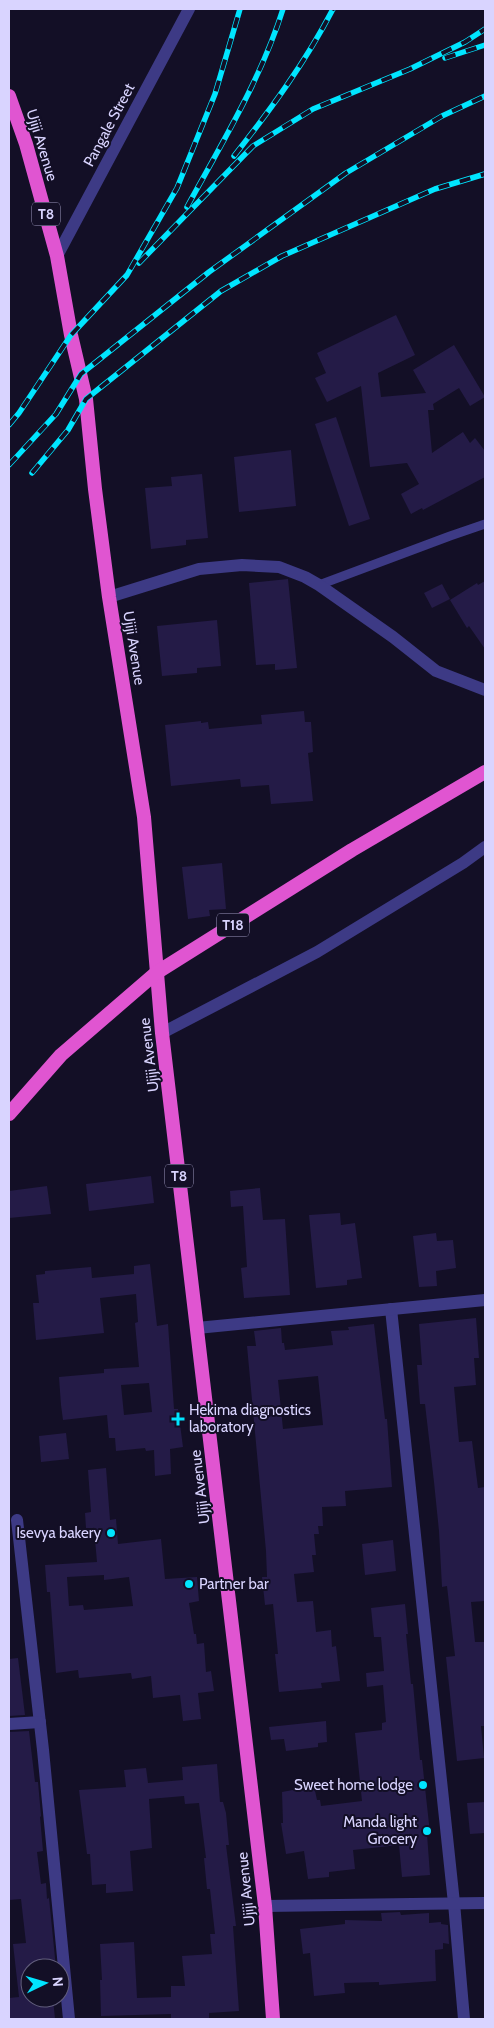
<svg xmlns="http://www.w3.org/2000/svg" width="494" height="2028" viewBox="0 0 494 2028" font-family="Cabin,sans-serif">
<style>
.building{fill:#241b47;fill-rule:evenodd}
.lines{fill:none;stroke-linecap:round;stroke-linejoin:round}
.service{stroke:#3d3a85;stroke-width:9}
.minor{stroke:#3d3a85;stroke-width:12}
.trunk{stroke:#e055d1;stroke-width:14}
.rail-casing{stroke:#00e5ff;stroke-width:5.5}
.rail{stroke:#130f26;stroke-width:4;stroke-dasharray:11;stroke-linecap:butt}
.poi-dot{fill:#00e5ff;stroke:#130f26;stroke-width:2}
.labels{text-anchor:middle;stroke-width:4;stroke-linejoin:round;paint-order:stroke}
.shield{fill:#130f26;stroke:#9e99be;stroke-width:1}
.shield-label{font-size:14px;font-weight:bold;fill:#d9d4ff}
.street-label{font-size:15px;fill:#d9d4ff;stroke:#130f26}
.poi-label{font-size:15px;fill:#d9d4ff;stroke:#130f26;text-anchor:end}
</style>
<rect width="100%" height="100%" fill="#130f26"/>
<!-- building -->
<g class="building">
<polygon points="396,315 415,355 378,373 381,397 426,393 413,370 454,345 485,397 470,406 459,388 433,404 434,410 428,410 432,453 463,432 470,443 475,438 485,451 485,477 423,510 422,508 411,514 401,494 419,484 407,463 370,467 361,386 327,402 315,378 326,373 317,353"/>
<polygon points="336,417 370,519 349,526 315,424"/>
<polygon points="291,450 296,506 239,512 234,457"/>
<polygon points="202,474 208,538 186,540 186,545 151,549 145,488 172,486 171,477"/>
<polygon points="288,579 297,668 275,670 275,664 256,665 249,583"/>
<polygon points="485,581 485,649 469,626 467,628 450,600 477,583 478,585"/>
<polygon points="442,584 450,599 432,608 424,593"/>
<polygon points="217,620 221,666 197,668 197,673 162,676 157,626"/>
<polygon points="304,711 305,722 311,722 313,752 308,753 313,801 271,804 269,785 241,787 240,779 171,786 165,725 201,721 201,723 208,722 209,729 262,724 261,715"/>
<polygon points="222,863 226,909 209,910 210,916 188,919 182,867"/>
<polygon points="151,1176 154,1203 89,1211 86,1184"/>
<polygon points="47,1186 51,1214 9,1218 9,1191"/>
<polygon points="260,1188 263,1220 285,1219 290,1295 244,1298 241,1268 247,1267 243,1206 231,1207 230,1191"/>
<polygon points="340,1213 341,1225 355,1223 362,1278 347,1280 347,1285 316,1288 309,1215"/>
<polygon points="436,1233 437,1241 453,1240 456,1268 436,1271 437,1286 419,1287 413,1236"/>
<path d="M 150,1264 L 157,1326 L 168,1324 L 174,1409 L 178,1409 L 183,1447 L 170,1449 L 171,1474 L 155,1476 L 154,1450 L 146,1451 L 145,1448 L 116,1451 L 115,1438 L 109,1438 L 107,1415 L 63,1420 L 61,1405 L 59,1377 L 104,1373 L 104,1369 L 139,1367 L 135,1323 L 138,1322 L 136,1294 L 100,1298 L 104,1333 L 36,1340 L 33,1303 L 39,1303 L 36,1275 L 45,1274 L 45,1271 L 91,1267 L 92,1278 L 134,1274 L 134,1266 ZM 149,1383 L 152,1412 L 124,1415 L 121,1385 Z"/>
<polygon points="476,1318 479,1358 474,1358 476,1385 454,1387 459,1442 472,1441 478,1488 485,1487 485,1601 471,1602 475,1642 485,1642 485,1726 481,1726 484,1758 457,1761 446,1657 455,1656 447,1586 442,1587 439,1531 434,1482 425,1404 420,1404 417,1365 422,1365 419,1324"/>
<path d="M 374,1324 L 385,1419 L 387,1419 L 392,1487 L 345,1491 L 346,1506 L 322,1507 L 323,1526 L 318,1526 L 319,1534 L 314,1534 L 316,1555 L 312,1555 L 314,1572 L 294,1574 L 297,1602 L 313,1601 L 316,1632 L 331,1630 L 332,1647 L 336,1646 L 340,1681 L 321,1683 L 322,1688 L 279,1692 L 275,1654 L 278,1654 L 273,1604 L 265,1605 L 262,1577 L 267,1577 L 266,1551 L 247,1346 L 256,1346 L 254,1331 L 281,1328 L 282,1343 L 284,1343 L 285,1350 L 333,1345 L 331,1331 L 349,1330 L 348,1327 ZM 318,1376 L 323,1425 L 283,1429 L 278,1380 Z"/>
<polygon points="66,1433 69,1459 41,1462 39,1436"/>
<path d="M 106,1468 L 110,1520 L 116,1519 L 118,1544 L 161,1539 L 165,1579 L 197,1577 L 199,1601 L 189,1603 L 194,1634 L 196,1634 L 197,1644 L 204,1643 L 206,1672 L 211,1671 L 214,1691 L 198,1693 L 201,1719 L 183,1721 L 180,1695 L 153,1698 L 151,1676 L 132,1679 L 131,1673 L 79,1678 L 78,1670 L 56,1673 L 50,1592 L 47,1592 L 45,1565 L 97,1562 L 94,1528 L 86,1528 L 85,1513 L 91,1512 L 88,1470 ZM 104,1575 L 104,1580 L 129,1577 L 133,1606 L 84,1610 L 83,1605 L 69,1606 L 67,1577 Z"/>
<polygon points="393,1540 396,1571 365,1575 362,1544"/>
<polygon points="405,1604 408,1634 406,1634 411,1684 413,1684 420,1760 422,1760 430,1833 427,1834 430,1875 402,1877 399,1845 353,1850 355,1869 329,1872 329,1877 308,1879 304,1851 286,1854 281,1823 283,1823 282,1792 314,1786 317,1800 320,1800 321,1806 362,1801 355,1733 382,1730 382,1723 386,1722 383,1685 367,1687 366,1673 384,1671 381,1637 374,1637 371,1608"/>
<polygon points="18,1658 25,1715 9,1716 9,1659"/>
<polygon points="326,1721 327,1742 318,1743 318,1747 286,1751 284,1739 271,1740 269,1727"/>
<polygon points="29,1731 35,1782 38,1782 41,1816 40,1817 43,1851 37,1852 41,1884 46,1883 47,1899 49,1898 56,1968 30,1968 30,1998 53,1998 55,2019 9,2019 9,1998 19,1997 13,1944 26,1943 21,1899 9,1900 9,1732"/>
<polygon points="217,1764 220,1802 223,1802 226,1813 229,1845 226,1845 236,1926 233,1926 239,2011 209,2013 209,2019 171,2019 171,2014 101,2016 100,1980 102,1980 100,1944 134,1942 137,1998 171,1997 171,1986 185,1986 182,1956 212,1954 210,1934 215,1934 210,1889 207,1889 204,1858 206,1858 199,1803 185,1804 184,1796 149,1799 152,1848 130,1851 133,1891 106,1893 106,1884 92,1885 90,1854 87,1854 79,1790 126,1787 124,1770 146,1768 148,1783 183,1780 182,1767"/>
<polygon points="485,1802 485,1833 470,1834 467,1803"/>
<polygon points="400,1912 401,1915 429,1913 429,1923 441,1922 441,1924 448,1925 449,1944 443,1943 443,1949 435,1950 436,1981 379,1985 379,1982 344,1983 345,1993 314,1996 310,1953 303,1954 300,1929 345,1924 345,1920 382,1921 381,1913"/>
</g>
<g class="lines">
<!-- service -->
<polyline class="service" points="319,585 450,536 485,524"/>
<!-- minor -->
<g class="minor">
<polyline points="57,256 189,9"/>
<polyline points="109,597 199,569 242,565 279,567 305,577 319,585 393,637 436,671 485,690"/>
<polyline points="162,1033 317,952 463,863 485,847"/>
<polyline points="391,1309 454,1903 464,2019"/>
<polyline points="197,1328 485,1300"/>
<polyline points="17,1520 43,1750 69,2019"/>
<polyline points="9,1724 40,1722"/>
<polyline points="265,1906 485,1903"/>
</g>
<!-- trunk -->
<g class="trunk">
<polyline points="9,96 26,144 57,256 71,335 86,399 95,489 109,597 144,817 162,1033 265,1906 273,2019"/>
<polyline points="9,1114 61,1055 156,973 352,850 485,772"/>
</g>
<!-- rail casing -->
<g class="rail-casing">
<g id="rail">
<polyline points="445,58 485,45"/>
<path d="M 234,156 C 271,109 305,63 333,9"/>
<path d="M 187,207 C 222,143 261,79 283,9"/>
<polyline points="139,263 253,146 313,109 410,69 465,42 485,29"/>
<polyline points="9,425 19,413 71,335 127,275 177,188 215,94 240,9"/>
<polyline points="9,465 56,414 81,374 209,272 346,173 442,116 485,96"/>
<polyline points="32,473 68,430 86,399 221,291 282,256 435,189 485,174"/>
</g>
</g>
<!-- rail -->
<use href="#rail" class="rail"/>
</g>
<!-- markers -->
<g class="poi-dot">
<path d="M175.5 1411.5h5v5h5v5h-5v5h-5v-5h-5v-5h5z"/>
<circle cx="111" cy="1533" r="5"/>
<circle cx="189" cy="1584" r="5"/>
<circle cx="423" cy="1785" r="5"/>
<circle cx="427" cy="1831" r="5"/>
</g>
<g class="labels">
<!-- shield labels -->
<g class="shield">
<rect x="32" y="202.5" width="28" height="23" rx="4"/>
<rect x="217" y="913.5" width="32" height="23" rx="4"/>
<rect x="165" y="1164.5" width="28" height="23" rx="4"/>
</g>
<g class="shield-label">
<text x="46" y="219">T8</text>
<text x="233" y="930">T18</text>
<text x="179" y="1181">T8</text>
</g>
<!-- street labels -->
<g class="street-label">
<text transform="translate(109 125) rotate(-62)" y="5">Pangale Street</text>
<text transform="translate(42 145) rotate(73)" y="5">Ujiji Avenue</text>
<text transform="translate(134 648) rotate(81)" y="5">Ujiji Avenue</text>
<text transform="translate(149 1055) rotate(-97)" y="5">Ujiji Avenue</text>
<text transform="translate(200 1487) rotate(-97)" y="5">Ujiji Avenue</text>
<text transform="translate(246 1889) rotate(-96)" y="5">Ujiji Avenue</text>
</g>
<!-- poi labels -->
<g class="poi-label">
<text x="189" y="1415" text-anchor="start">Hekima diagnostics<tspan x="189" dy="17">laboratory</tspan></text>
<text x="101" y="1538">Isevya bakery</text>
<text x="199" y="1589" text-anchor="start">Partner bar</text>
<text x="413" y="1790">Sweet home lodge</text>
<text x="417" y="1827">Manda light<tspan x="417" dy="17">Grocery</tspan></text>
</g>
</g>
<!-- border -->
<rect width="494" height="2028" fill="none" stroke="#d9d4ff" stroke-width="20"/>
<!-- north arrow -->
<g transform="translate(45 1983) rotate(85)"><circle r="24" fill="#130f26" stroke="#625e7d"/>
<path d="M0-4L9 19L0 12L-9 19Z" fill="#00e5ff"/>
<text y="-8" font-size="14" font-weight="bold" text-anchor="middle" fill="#d9d4ff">N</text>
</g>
</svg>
